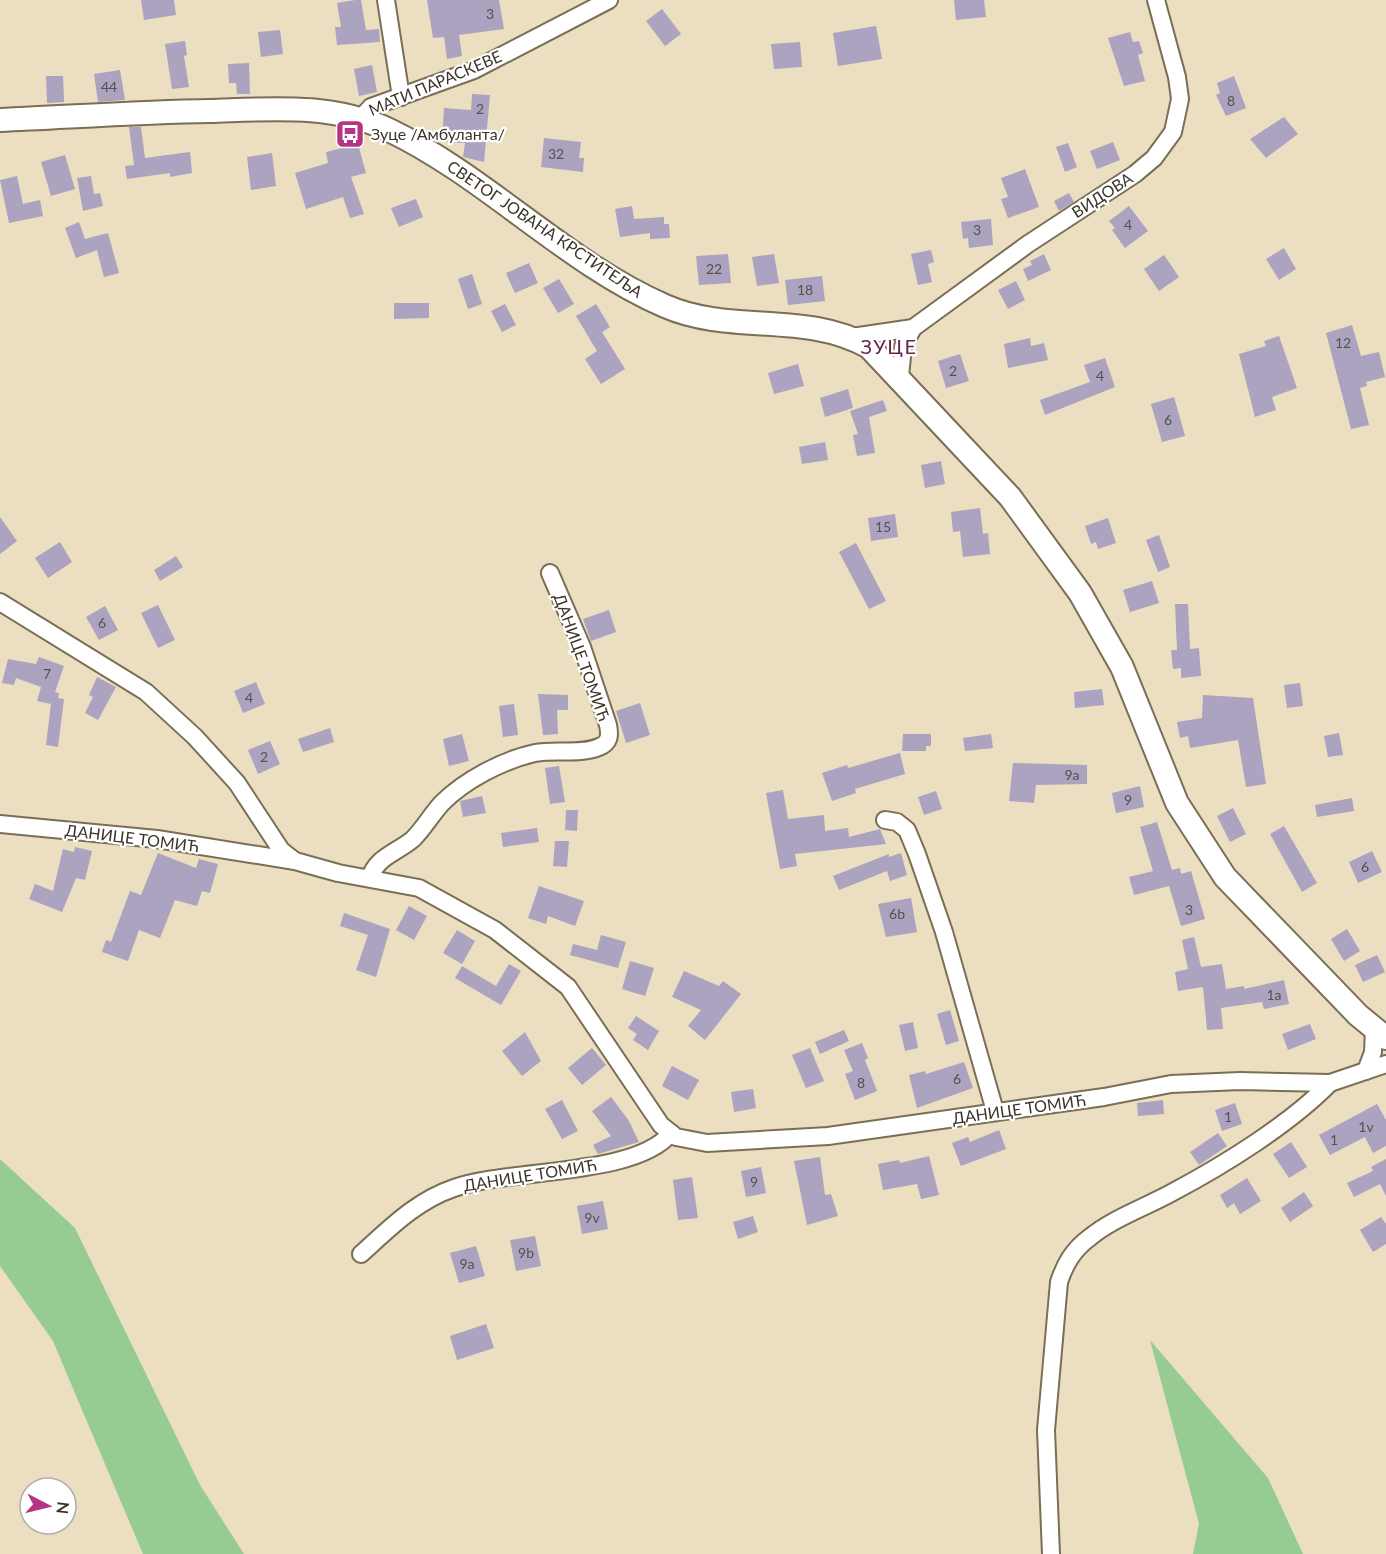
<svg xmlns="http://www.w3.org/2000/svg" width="1386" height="1554" viewBox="0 0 1386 1554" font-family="Lato,sans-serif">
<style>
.green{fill:#96cc92}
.building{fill:#aba3bf}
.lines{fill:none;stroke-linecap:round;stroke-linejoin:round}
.street-casing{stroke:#7a6e54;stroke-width:20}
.secondary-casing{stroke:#7a6e54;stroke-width:26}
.street{stroke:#fff;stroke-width:16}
.secondary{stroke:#fff;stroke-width:22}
.labels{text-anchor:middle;stroke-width:4.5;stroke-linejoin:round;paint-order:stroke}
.number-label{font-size:14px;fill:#56504e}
.street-label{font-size:16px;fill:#3a3429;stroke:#fff}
.poi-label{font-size:16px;fill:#3a3429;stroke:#fff;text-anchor:start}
.quarter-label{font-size:20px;letter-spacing:1.5px;fill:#65274b;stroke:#fff}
</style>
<rect width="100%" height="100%" fill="#ecdec1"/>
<!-- green -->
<g class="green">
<polygon points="0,1159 75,1228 200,1485 244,1554 143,1554 53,1341 0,1266"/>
<polygon points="1150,1340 1268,1478 1303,1554 1193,1554 1199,1524"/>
</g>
<!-- building -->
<g class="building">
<polygon points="141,0 174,0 176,15 144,20"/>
<polygon points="355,0 361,0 366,30 379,29 380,42 337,45 335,27 341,27 337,3"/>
<polygon points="427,0 499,0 504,29 459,35 462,56 447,59 444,37 433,38"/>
<polygon points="954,0 984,0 986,17 956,20"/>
<polygon points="662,9 681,34 665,46 646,21"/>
<polygon points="876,26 882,59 838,66 833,33"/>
<polygon points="280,30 283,54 261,57 258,32"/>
<polygon points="1130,32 1133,42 1139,41 1143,53 1138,55 1145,81 1124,86 1108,38"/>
<polygon points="185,41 187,55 184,56 189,87 172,89 165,44"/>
<polygon points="800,42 802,67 774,69 771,44"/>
<polygon points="249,63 250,94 237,94 236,83 229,83 228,64"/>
<polygon points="372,65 377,92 359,96 354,69"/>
<polygon points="120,70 125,100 98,102 94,74"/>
<polygon points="46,76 63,76 64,102 47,103"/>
<polygon points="1234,76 1246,108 1226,116 1216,95 1220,93 1217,83"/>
<polygon points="472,94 490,95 484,162 463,157 465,143 442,142 444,108 471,110"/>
<polygon points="1284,117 1298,134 1266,158 1250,139"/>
<polygon points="129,127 141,127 145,158 190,152 192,173 170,177 170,173 127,179 125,166 134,165"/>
<polygon points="544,138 581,142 579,158 584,158 583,172 541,167"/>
<polygon points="1113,142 1120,160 1097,169 1090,151"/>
<polygon points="1068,143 1077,167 1065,172 1056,147"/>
<polygon points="358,144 366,173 351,177 364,214 350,218 343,197 306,209 295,173 328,163 326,152"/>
<polygon points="272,153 276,186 251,190 247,157"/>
<polygon points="65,155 75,189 51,196 41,162"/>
<polygon points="1025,169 1039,207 1008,218 1001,199 1008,197 1001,178"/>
<polygon points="17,176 23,204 40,200 43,216 9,223 0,180"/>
<polygon points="91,176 94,194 100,193 103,206 83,211 77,178"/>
<polygon points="1069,193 1074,202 1059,211 1054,201"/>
<polygon points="416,199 423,217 399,227 391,208"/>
<polygon points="632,206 634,219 664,217 664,224 669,224 670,238 650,239 650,233 620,237 615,209"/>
<polygon points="1129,206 1148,231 1125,248 1112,230 1115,228 1109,221"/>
<polygon points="991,219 993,245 969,248 968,238 963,239 961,222"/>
<polygon points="79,222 85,239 108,233 119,273 104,277 97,250 76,258 65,228"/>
<polygon points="1284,248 1296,269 1279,280 1266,259"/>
<polygon points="931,250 934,262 928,264 932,282 918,285 911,254"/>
<polygon points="728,254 731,283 699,285 696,256"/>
<polygon points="774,254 779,283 757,286 752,257"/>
<polygon points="1044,254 1051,270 1028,281 1023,269 1032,265 1030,261"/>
<polygon points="1164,255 1179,277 1159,291 1144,269"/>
<polygon points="529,263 538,283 515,293 506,273"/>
<polygon points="472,274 482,304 468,309 458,279"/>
<polygon points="822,276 825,301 788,305 785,280"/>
<polygon points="559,279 574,304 558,313 543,288"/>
<polygon points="1016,281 1025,300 1008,309 998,290"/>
<polygon points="394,303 429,303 429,318 394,319"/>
<polygon points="505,304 516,325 502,332 491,311"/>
<polygon points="596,304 610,327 602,332 625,369 601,384 585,359 597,351 576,316"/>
<polygon points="1352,325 1361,356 1379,352 1385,377 1366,382 1367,386 1360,388 1369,425 1351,429 1326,333"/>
<polygon points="1279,336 1297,388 1272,397 1276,410 1255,417 1239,354 1266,346 1264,341"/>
<polygon points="1030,338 1031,346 1044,343 1048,360 1008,368 1004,344"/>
<polygon points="960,354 969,381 946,388 938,361"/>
<polygon points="1105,358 1115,387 1045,415 1040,400 1090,382 1084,365"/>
<polygon points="798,364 804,386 774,394 768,373"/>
<polygon points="848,389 853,408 825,417 820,398"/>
<polygon points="1174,397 1185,436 1162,442 1151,404"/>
<polygon points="883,400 887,411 869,417 875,453 857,456 853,435 858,434 850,411"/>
<polygon points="825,442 828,460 802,464 799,447"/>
<polygon points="941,461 945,484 925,488 921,465"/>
<polygon points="980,508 983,534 988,533 990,554 963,557 960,531 953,532 951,512"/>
<polygon points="895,514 898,537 871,541 868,518"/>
<polygon points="0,517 17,541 0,554"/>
<polygon points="1108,518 1116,543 1098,549 1096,542 1091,544 1085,526"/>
<polygon points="1159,535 1170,567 1158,572 1146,540"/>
<polygon points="60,542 72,562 48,578 35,558"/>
<polygon points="856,543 886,601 869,609 839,552"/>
<polygon points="176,556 183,567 160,581 154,570"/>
<polygon points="1152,581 1159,603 1130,612 1123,590"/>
<polygon points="1175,604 1188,604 1190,649 1199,648 1201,676 1181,678 1181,668 1173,669 1171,650 1177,650"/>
<polygon points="158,605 175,640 158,648 141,613"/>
<polygon points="105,606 118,630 99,640 86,617"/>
<polygon points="609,610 616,632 591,641 583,619"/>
<polygon points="39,657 64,666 55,692 59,693 58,698 64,699 58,747 46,745 51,704 37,701 41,687 16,678 14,685 2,683 8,659 36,664"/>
<polygon points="97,677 116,687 98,720 85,713 93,697 89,695"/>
<polygon points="256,682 265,704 243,713 234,691"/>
<polygon points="1300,683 1303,706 1287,708 1284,685"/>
<polygon points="1102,689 1104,705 1075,708 1074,692"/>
<polygon points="538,694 568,695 568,710 557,710 558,734 543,735"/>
<polygon points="1203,695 1253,698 1266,784 1246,787 1238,740 1190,748 1188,736 1180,738 1177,722 1202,718"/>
<polygon points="640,703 650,735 626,743 616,711"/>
<polygon points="514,704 518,735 503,737 499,706"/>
<polygon points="330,728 334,742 303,752 298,739"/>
<polygon points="1339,733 1343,755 1328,757 1324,736"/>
<polygon points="462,734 469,761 449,766 443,739"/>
<polygon points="903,734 931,734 931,746 926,746 926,751 902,751"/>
<polygon points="991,734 993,748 965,751 963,738"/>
<polygon points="270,741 280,764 258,774 248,750"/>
<polygon points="900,753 905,774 855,789 856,793 832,801 822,773 847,765 848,768"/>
<polygon points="1013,763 1087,765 1087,784 1036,785 1034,803 1009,801"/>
<polygon points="559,766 565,802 550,804 545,768"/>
<polygon points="1140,786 1144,807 1116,813 1112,793"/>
<polygon points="783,790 788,819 824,815 825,831 848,828 849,837 880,829 886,844 795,854 797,866 780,869 766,793"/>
<polygon points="936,791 942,809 924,815 918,797"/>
<polygon points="482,796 486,813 463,817 460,801"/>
<polygon points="1352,798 1354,811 1317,817 1315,805"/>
<polygon points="1233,808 1246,834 1230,842 1217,816"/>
<polygon points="566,810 578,810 577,831 565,830"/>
<polygon points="1157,822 1172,870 1180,868 1181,874 1191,871 1205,919 1181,926 1169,886 1134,895 1129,877 1153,871 1140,827"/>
<polygon points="1284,826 1317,883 1302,892 1270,834"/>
<polygon points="537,828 539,842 503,847 501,833"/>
<polygon points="555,841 569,841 567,867 553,866"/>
<polygon points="75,847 92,851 85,880 76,878 62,912 29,899 35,884 53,891 63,849 74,852"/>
<polygon points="1372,851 1382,872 1358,883 1349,862"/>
<polygon points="158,853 196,868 199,859 218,864 210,893 202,891 197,906 175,900 160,938 139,930 128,961 102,952 106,940 111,942 130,891 141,895"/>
<polygon points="901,853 907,875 890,881 887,871 839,890 833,876 889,854 889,857"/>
<polygon points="539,886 584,901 575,926 548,916 546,924 528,918"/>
<polygon points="911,898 917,932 886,937 878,904"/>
<polygon points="409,906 427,916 414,940 396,930"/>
<polygon points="344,913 390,929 376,977 356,970 368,935 340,926"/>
<polygon points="1347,929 1360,951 1344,961 1331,939"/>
<polygon points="457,930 475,941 462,964 443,953"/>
<polygon points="601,935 626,942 618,968 570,955 573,944 597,950"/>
<polygon points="1194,937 1201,967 1222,964 1226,989 1244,986 1244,989 1284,980 1289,1004 1264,1009 1262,1002 1221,1008 1223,1029 1207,1030 1203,987 1178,991 1175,972 1188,969 1182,940"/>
<polygon points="1377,955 1385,972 1363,982 1355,965"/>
<polygon points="630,961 654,968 645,996 622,989"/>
<polygon points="509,964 521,971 501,1005 455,978 462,966 496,986"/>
<polygon points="684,971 719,986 723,981 741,994 705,1040 688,1026 701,1010 672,997"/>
<polygon points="950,1010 959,1041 946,1045 937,1014"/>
<polygon points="636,1016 659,1031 648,1050 633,1040 637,1034 628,1028"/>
<polygon points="913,1022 918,1048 905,1051 899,1025"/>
<polygon points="1310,1024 1316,1039 1288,1050 1282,1034"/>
<polygon points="844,1030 849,1041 820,1054 815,1042"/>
<polygon points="525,1032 541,1061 522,1076 502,1051"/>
<polygon points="862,1043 868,1058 865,1060 877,1091 855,1100 845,1074 853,1071 844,1050"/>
<polygon points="592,1048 606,1065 582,1085 568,1068"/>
<polygon points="810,1048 824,1081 806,1088 792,1055"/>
<polygon points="964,1062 973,1088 917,1108 909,1075 925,1071 926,1074"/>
<polygon points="672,1066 699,1080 688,1100 662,1086"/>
<polygon points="753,1089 756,1108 734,1112 731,1092"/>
<polygon points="611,1097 629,1121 639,1142 598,1154 593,1145 611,1136 592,1111"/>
<polygon points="562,1100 578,1131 562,1139 545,1109"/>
<polygon points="1163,1100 1164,1114 1138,1116 1137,1103"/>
<polygon points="1235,1103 1242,1124 1222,1131 1215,1110"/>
<polygon points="1377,1104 1386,1120 1386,1146 1373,1153 1365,1137 1330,1155 1319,1135"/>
<polygon points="999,1130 1006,1149 961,1166 952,1143 968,1137 970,1142"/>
<polygon points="1218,1133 1227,1146 1199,1165 1190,1152"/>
<polygon points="1291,1142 1307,1167 1289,1178 1273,1154"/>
<polygon points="929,1156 939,1195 921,1199 917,1184 883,1190 878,1164 899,1160 900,1163"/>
<polygon points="820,1157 825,1195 831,1194 838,1216 807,1225 794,1161"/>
<polygon points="1386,1159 1386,1196 1380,1184 1354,1197 1347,1183 1373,1171 1371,1167"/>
<polygon points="761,1167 766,1193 746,1197 741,1171"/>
<polygon points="692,1177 698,1218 678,1220 673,1180"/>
<polygon points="1247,1178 1261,1201 1240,1214 1234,1203 1227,1208 1220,1195"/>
<polygon points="1304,1192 1313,1206 1290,1222 1281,1208"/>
<polygon points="603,1201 608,1229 582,1234 577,1206"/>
<polygon points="753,1216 758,1232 738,1239 733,1222"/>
<polygon points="1381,1217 1386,1224 1386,1244 1373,1252 1360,1230"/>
<polygon points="535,1236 541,1266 516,1271 510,1240"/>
<polygon points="476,1246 485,1276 459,1283 450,1253"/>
<polygon points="486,1324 494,1348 457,1360 450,1336"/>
</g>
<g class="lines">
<!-- street casing -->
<g class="street-casing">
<g id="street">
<polyline points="386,0 401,97"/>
<polyline points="360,119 371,107 474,70 609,0"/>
<polyline points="852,337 913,328 1028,244 1135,174 1154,158 1173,132 1180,99 1177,77 1156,0"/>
<polyline points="900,376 903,347 913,328"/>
<polyline points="0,602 146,692 195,737 237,783 281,850 295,861"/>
<polyline points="885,820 897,822 907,830 917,854 944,932 995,1111"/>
<polyline points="0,824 157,839 295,861 338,873 419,888 495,930 568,987 661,1125 676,1137 707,1143 828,1136 1104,1097 1171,1084 1240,1081 1330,1083 1386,1064"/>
<path d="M 370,878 C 376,857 398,852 413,839 C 424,828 431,815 442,803 C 465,780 503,760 535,753 C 555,749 580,755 599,747 C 610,743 610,735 608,725 L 582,647 L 550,573"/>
<polyline points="1366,1071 1373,1052 1374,1029"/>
<path d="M 361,1254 C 390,1228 416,1201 454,1188 C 510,1168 635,1177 671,1133"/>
<path d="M 1051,1554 L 1046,1430 L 1059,1282 C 1065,1264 1073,1250 1089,1238 C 1113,1218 1146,1207 1173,1192 C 1224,1165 1290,1124 1330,1083"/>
</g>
</g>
<!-- secondary casing -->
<g class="secondary-casing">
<path id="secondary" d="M 0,120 C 70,117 140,112 210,111 C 272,109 332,103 389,130 C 487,177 566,263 665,306 C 731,335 806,311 869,347 L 1010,497 L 1080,593 L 1122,667 L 1177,803 L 1225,877 L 1358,1015 L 1386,1038"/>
</g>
<!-- street -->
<use href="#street" class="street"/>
<!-- secondary -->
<use href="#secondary" class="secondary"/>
</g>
<!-- icons -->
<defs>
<g id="bus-square" transform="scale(1.5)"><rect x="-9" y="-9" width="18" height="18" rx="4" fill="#b43683" stroke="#fff"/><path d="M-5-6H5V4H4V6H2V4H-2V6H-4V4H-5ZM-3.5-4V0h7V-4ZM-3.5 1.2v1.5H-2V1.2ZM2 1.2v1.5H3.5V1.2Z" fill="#fff"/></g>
</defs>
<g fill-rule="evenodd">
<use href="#bus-square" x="350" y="134"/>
</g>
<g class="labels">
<!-- number labels -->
<g class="number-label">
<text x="490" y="19">3</text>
<text x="109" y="92">44</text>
<text x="1231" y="106">8</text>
<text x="480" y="114">2</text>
<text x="556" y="159">32</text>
<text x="1128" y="230">4</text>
<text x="977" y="235">3</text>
<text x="714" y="274">22</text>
<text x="805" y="295">18</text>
<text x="1343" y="348">12</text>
<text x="953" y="376">2</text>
<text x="1100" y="381">4</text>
<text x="1168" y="425">6</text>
<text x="883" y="532">15</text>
<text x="102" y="628">6</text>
<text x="47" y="679">7</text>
<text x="249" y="703">4</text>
<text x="264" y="762">2</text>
<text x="1072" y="780">9a</text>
<text x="1128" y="805">9</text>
<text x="1365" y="872">6</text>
<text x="1189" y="915">3</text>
<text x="897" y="919">6b</text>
<text x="1274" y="1000">1a</text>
<text x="957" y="1084">6</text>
<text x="861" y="1088">8</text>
<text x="1228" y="1122">1</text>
<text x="1366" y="1132">1v</text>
<text x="1334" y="1145">1</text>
<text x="754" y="1187">9</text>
<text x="592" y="1223">9v</text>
<text x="526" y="1258">9b</text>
<text x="467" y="1269">9a</text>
</g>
<!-- street labels -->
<g class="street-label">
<text transform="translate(435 83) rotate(-23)" y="6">МАТИ ПАРАСКЕВЕ</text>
<text transform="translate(1102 195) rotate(-33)" y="6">ВИДОВА</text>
<text transform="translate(545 229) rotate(34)" y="6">СВЕТОГ ЈОВАНА КРСТИТЕЉА</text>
<text transform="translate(582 657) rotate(70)" y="6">ДАНИЦЕ ТОМИЋ</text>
<text transform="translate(132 838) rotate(7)" y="6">ДАНИЦЕ ТОМИЋ</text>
<text transform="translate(1019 1109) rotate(-8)" y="6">ДАНИЦЕ ТОМИЋ</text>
<text transform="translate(530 1175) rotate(-9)" y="6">ДАНИЦЕ ТОМИЋ</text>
</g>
<!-- poi labels -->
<g class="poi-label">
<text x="371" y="140">Зуце /Амбуланта/</text>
</g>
<!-- quarter labels -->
<g class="quarter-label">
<text x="889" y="354">ЗУЦЕ</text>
</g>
</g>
<!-- north arrow -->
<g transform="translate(48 1506) rotate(97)"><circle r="28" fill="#ffffff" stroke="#b0aea9" stroke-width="1.5"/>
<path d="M0-4.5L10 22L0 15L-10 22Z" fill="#b43683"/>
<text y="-9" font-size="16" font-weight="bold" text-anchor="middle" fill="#3a3429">N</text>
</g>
</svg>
